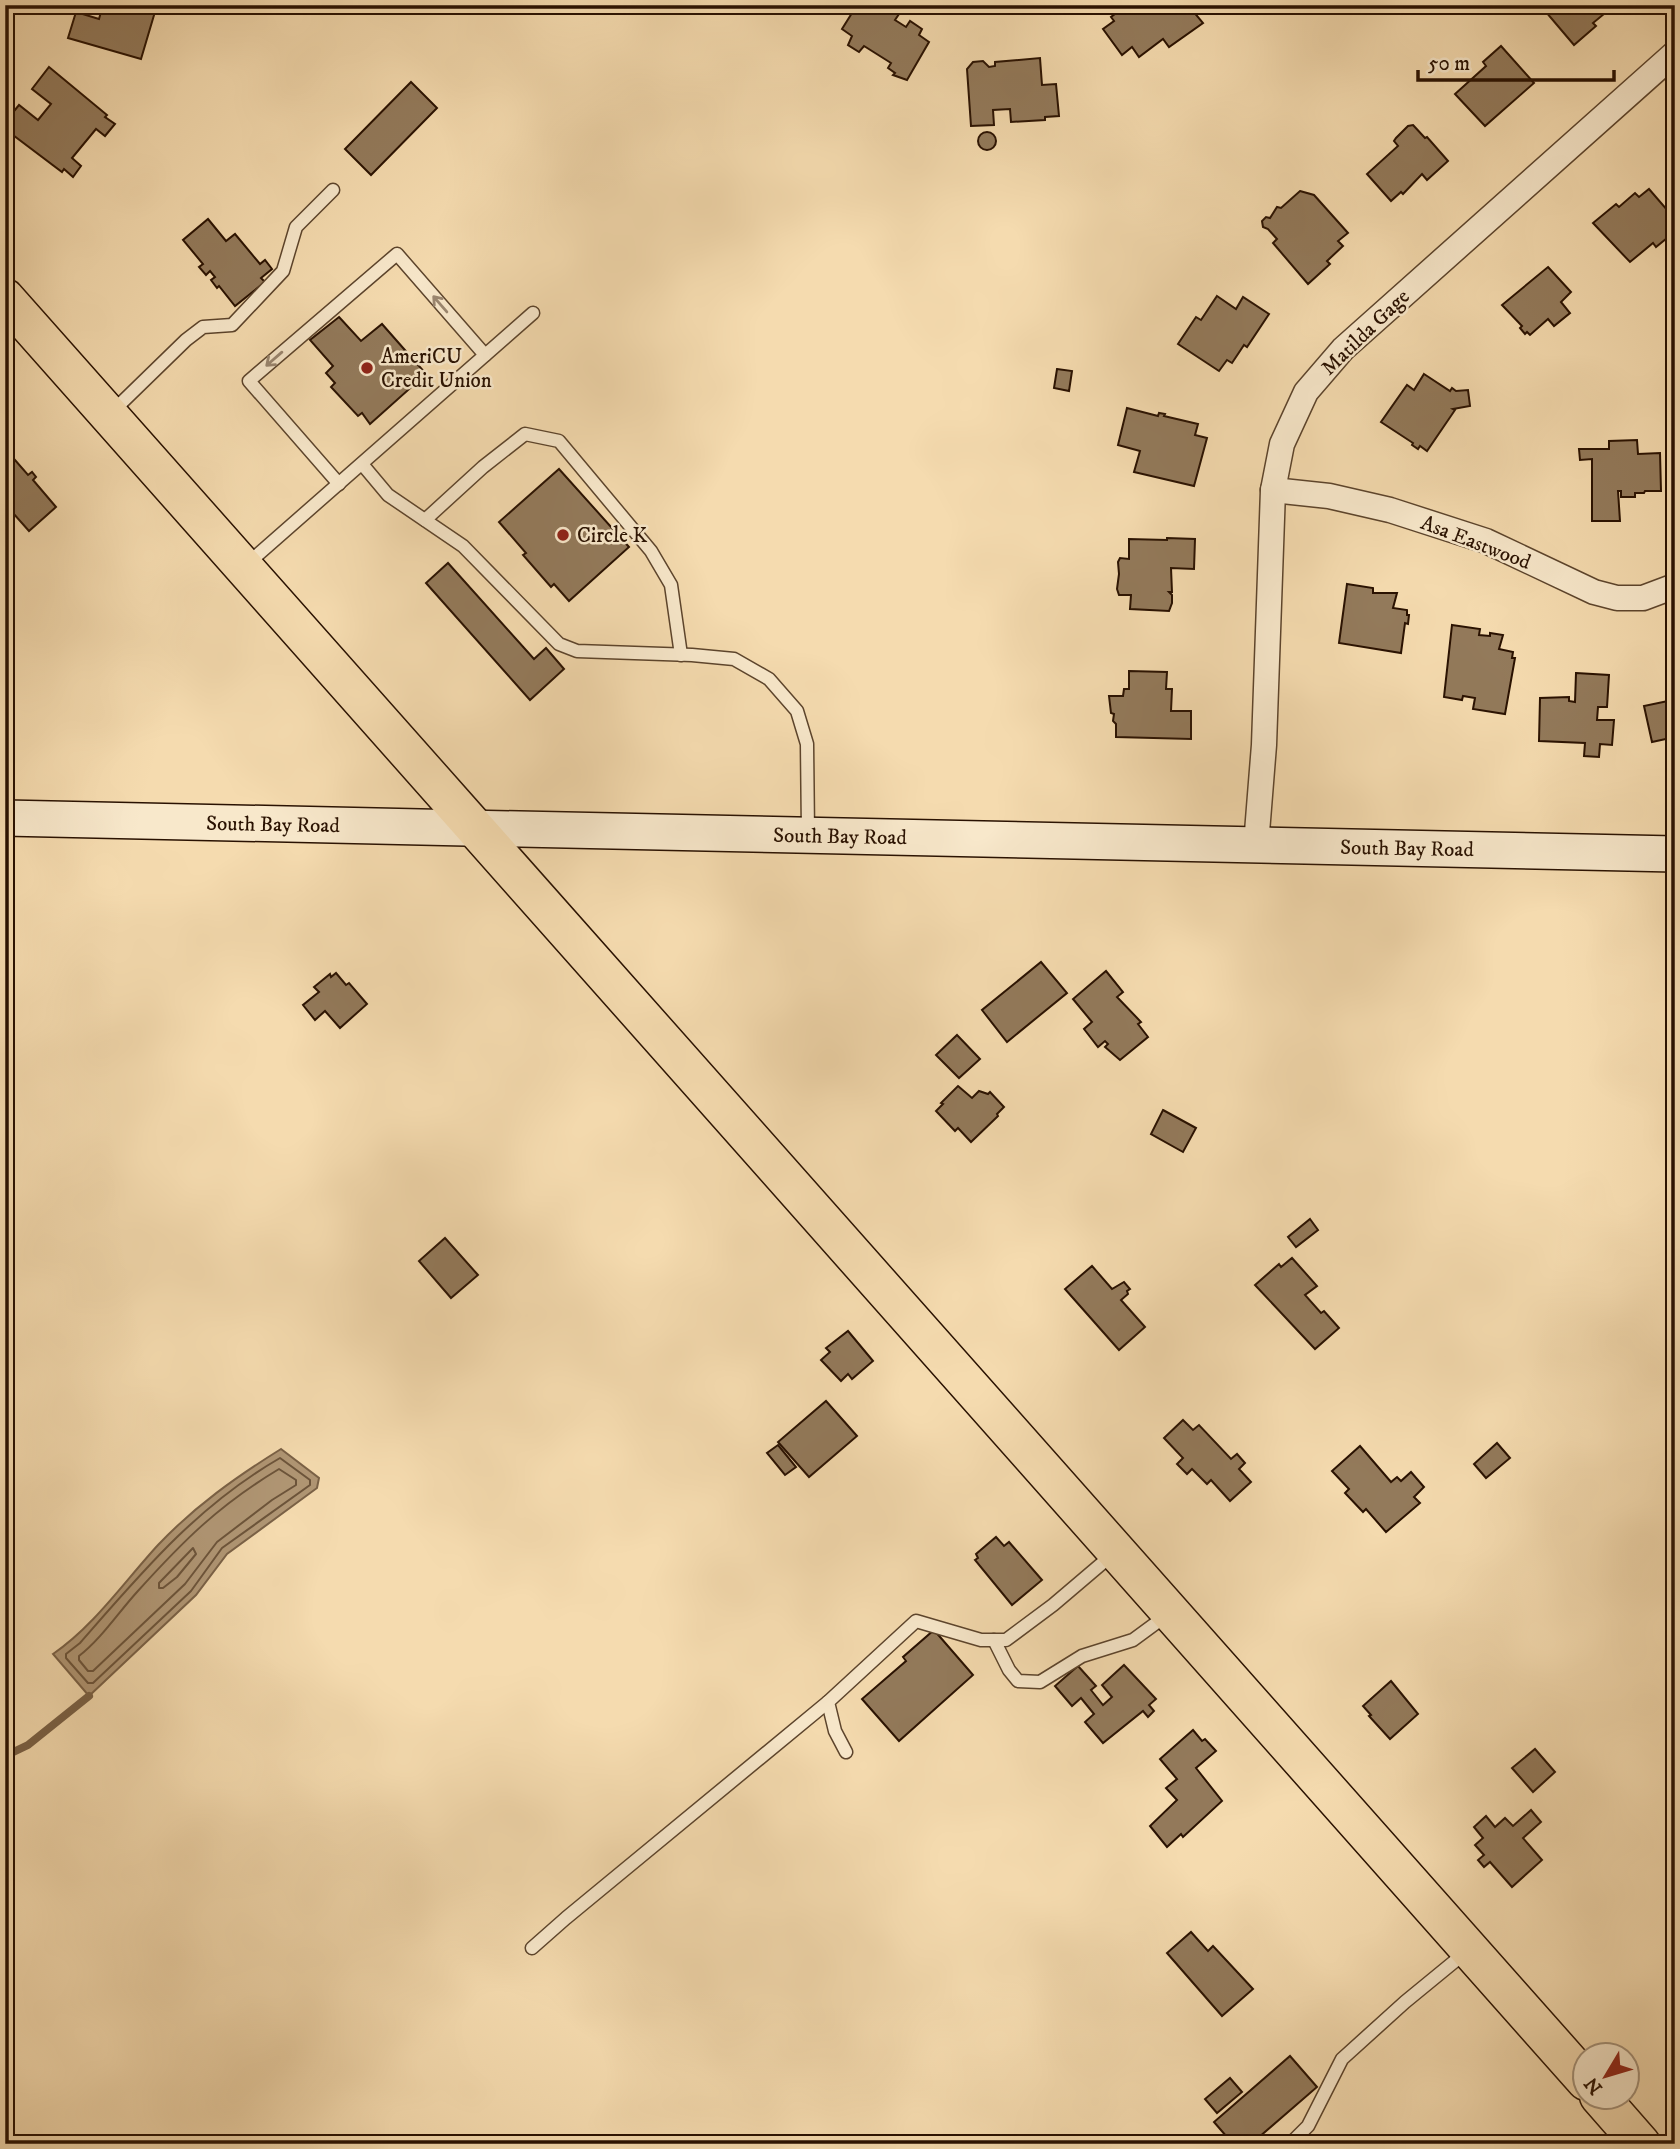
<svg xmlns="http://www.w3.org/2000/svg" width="1680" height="2149" viewBox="0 0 1680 2149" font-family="'IM FELL DW Pica',serif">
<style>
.water{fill:#b09674;stroke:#7a6146;stroke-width:2}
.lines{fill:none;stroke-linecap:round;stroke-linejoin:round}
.shore{stroke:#6c543a;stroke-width:2}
.stream{stroke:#7a6146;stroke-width:8}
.building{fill:#937a5b;stroke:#291101;stroke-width:2}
.lane-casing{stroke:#5c442c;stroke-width:15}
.street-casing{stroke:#5c442c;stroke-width:27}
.secondary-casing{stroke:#291101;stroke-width:38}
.primary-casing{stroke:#291101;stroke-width:41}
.lane{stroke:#f8e8cb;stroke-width:12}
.street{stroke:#f8e8cb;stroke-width:24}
.secondary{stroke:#f8e8cb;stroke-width:35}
.primary{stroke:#f5dbaf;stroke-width:38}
.oneway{stroke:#9b8770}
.poi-dot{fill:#8f2418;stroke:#f8e8cb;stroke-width:2.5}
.labels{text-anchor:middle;stroke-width:5;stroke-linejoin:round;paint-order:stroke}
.street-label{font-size:21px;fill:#291101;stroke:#f8e8cb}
.poi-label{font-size:21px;fill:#291101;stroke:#f8e8cb;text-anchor:start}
</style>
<rect width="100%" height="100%" fill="#f5dbaf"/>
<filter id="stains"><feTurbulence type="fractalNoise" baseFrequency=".00286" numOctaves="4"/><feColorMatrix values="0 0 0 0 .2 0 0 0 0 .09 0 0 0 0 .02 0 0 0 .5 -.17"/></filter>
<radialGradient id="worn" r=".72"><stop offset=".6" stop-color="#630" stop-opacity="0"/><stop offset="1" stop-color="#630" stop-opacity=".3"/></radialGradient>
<!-- water -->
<path class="water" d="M 281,1449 L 319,1478 L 317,1488 L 227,1554 L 196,1595 L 89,1696 L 53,1654 C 94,1626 124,1582 158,1545 C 195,1506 236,1477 281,1449 Z"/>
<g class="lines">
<!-- shore -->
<g class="shore">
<path d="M 280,1458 L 310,1480 L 310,1485 L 222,1548 L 191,1591 L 93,1683 L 88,1683 L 66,1658 L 66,1654 L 80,1643 C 142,1572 197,1506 280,1458 Z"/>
<path d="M 279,1469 L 296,1480 L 296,1485 L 272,1500 L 217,1542 L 185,1584 L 93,1671 L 88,1671 L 79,1660 L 79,1656 C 101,1639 118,1613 137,1592 C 183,1541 219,1505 279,1469 Z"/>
<polygon points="193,1548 196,1554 177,1577 163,1588 159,1588 159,1583"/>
</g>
<!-- stream -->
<polyline class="stream" points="5,1756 28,1745 89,1696"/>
</g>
<!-- building -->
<g class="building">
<polygon points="103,5 157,5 141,59 68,38 76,12 99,19"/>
<polygon points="857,5 864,5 870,10 874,5 885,5 899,14 895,20 906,27 910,21 922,29 919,35 929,42 907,80 893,75 895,73 888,68 891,63 864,46 859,52 848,45 852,36 842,29"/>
<polygon points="1127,5 1188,5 1203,23 1169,47 1163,39 1139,57 1132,47 1122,55 1103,29 1114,21 1111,17"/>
<polygon points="1540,5 1606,5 1610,9 1593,23 1596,26 1574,45"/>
<polygon points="1501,46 1534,83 1485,126 1455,94 1486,66 1483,62"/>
<polygon points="1040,58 1042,85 1056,84 1059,116 1045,117 1045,120 1011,122 1010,109 993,110 994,125 971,126 967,69 973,62 983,61 989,67 995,66 995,62"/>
<polygon points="49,67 107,115 105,117 115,124 105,136 96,129 72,158 81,166 73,177 64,169 62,172 5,129 5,122 19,105 38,120 51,104 32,89"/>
<polygon points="411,82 437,108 371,175 345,149"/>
<polygon points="1413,125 1425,138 1427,137 1448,161 1427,180 1422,174 1403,194 1401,192 1391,201 1367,174 1398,146 1394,141 1396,138 1408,126"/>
<circle cx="987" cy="141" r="9"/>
<polygon points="1649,189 1675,219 1675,223 1667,229 1672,234 1656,247 1653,243 1630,262 1593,223 1616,204 1619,207 1635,193 1639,197"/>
<polygon points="1300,191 1314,195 1348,233 1338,241 1343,246 1327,261 1330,264 1308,284 1273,243 1277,239 1268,229 1263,227 1262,221 1266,217 1270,218 1277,207 1281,208"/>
<polygon points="208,219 226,241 235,234 260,264 265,260 272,269 261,278 265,282 235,306 219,286 217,288 211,280 215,277 210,271 206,275 199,267 203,264 183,240"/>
<polygon points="1548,267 1571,292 1561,302 1570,313 1554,326 1548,319 1530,335 1527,332 1525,334 1520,328 1522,326 1502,305"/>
<polygon points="1217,296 1236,309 1243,297 1269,314 1247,347 1244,345 1232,363 1227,360 1219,371 1178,344 1196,317 1201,320"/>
<polygon points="339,317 361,341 382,324 426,374 370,424 362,413 358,416 331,387 335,383 326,373 333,366 310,340"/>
<polygon points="1057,369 1072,371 1069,391 1054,388"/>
<polygon points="1424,374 1450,391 1452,388 1456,391 1468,390 1470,406 1453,409 1455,410 1427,451 1420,446 1418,449 1412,445 1413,443 1381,422 1407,385 1414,390"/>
<polygon points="1127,408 1158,416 1159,413 1165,414 1164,416 1198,424 1195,435 1207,438 1194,486 1134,472 1140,451 1118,445"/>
<polygon points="1637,440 1638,454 1660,453 1661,491 1645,491 1644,493 1635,493 1635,497 1621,497 1621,491 1618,491 1620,521 1592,521 1592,459 1580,460 1579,449 1609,449 1609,441"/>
<polygon points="8,452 28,475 32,472 36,477 33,480 56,507 29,531 5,504 5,454"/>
<polygon points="559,469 629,547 569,601 554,584 551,587 523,555 526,553 499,522"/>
<polygon points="1167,538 1195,539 1194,569 1171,568 1172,592 1169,592 1172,595 1172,603 1169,611 1130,609 1131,595 1119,595 1117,589 1119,574 1118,562 1120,558 1129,559 1129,539 1167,540"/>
<polygon points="448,563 534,659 546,648 564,669 530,700 426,583"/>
<polygon points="1347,584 1373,588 1373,593 1397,593 1393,608 1407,610 1407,615 1409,615 1408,624 1405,623 1401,653 1339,643"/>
<polygon points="1452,625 1480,629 1479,635 1490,636 1490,633 1503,635 1499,649 1513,652 1512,658 1515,658 1505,714 1473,709 1475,698 1463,696 1462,700 1444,697"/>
<polygon points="1129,671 1167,672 1166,689 1172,689 1171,711 1191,711 1191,739 1116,737 1116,724 1113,721 1114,714 1111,713 1109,696 1123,696 1124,689 1129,689"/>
<polygon points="1576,673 1609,675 1607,707 1598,707 1597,720 1614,720 1612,745 1600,744 1599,757 1584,756 1585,743 1539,741 1540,698 1569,697 1569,701 1575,702"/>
<polygon points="1675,694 1675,737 1652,742 1644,706 1668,701 1667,696"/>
<polygon points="1041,962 1067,993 1007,1042 982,1010"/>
<polygon points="1106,971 1123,992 1117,997 1141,1022 1138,1024 1148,1037 1120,1060 1105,1047 1108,1044 1105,1041 1098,1047 1084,1029 1092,1022 1073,999"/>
<polygon points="336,973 346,985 349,983 367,1004 340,1028 325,1011 315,1020 303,1005 319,992 314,987 330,974 331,977"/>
<polygon points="957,1035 980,1059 959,1078 936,1055"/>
<polygon points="958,1086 972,1098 979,1091 988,1094 990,1092 1004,1107 997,1114 998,1116 971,1142 958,1128 955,1131 936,1111 943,1104 941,1103"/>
<polygon points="1163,1110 1196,1128 1183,1152 1151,1134"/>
<polygon points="1310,1219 1318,1230 1296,1247 1288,1237"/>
<polygon points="445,1238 478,1275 451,1298 419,1261"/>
<polygon points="1292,1258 1317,1286 1305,1295 1321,1313 1324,1311 1339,1328 1315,1349 1255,1285 1279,1264 1281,1267"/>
<polygon points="1092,1266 1112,1289 1124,1282 1130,1289 1127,1291 1128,1294 1121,1300 1145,1327 1119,1350 1065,1289"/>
<polygon points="848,1331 873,1361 852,1379 848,1374 841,1381 821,1360 830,1352 826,1348"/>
<polygon points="826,1401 857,1436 809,1477 778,1442"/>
<polygon points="1183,1420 1193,1430 1199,1425 1231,1459 1237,1454 1245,1463 1239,1469 1251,1482 1230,1501 1211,1480 1207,1484 1192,1469 1187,1474 1177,1464 1183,1458 1164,1438"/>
<polygon points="1497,1443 1510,1458 1486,1478 1474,1464"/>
<polygon points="778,1445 796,1467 785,1475 767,1453"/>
<polygon points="1360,1446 1391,1482 1397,1477 1401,1481 1411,1472 1424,1487 1414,1497 1420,1503 1386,1532 1366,1509 1363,1512 1345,1493 1349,1489 1332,1471"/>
<polygon points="996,1537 1004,1546 1009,1542 1042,1580 1012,1605 975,1560 978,1558 976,1554"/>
<polygon points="934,1630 973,1675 899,1741 862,1699 906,1661 903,1657"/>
<polygon points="1124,1665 1156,1699 1149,1705 1154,1711 1148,1717 1143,1711 1103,1743 1085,1722 1094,1714 1081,1698 1072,1706 1055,1686 1078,1666 1096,1686 1091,1690 1103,1705 1112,1697 1102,1685"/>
<polygon points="1391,1681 1418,1714 1390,1739 1369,1716 1371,1715 1363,1706"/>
<polygon points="1193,1730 1202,1741 1205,1739 1216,1751 1196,1768 1222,1801 1183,1837 1181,1834 1167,1847 1150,1826 1177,1800 1166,1788 1177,1779 1160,1759"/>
<polygon points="1535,1749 1555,1772 1533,1792 1512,1768"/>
<polygon points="1531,1810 1541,1822 1523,1838 1542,1860 1512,1887 1490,1862 1484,1867 1478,1860 1484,1855 1475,1845 1483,1838 1474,1827 1486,1816 1495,1827 1505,1818 1513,1826"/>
<polygon points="1191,1932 1208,1951 1213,1946 1253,1989 1222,2016 1167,1953"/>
<polygon points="1290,2056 1317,2087 1251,2144 1233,2144 1214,2122"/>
<polygon points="1230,2078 1242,2092 1217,2113 1205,2099"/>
</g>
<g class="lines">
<!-- lane casing -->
<g class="lane-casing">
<g id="lane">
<polyline points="112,412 186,340 203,327 232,325 283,271 296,227 333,190"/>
<polyline points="362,464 388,495 463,546 559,644 577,651 692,655 734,659 769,679 797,711 807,744 808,832"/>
<polyline points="339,484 249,381 397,254 485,355"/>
<polyline points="425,520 483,467 525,434 559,441 651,551 671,585 681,655"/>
<polyline points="246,565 533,313"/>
<polyline points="994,1640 1009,1670 1018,1681 1040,1682 1082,1656 1133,1640 1167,1615"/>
<polyline points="846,1752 835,1731 828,1702 916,1621 981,1640 1006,1640 1053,1605 1113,1554"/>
<polyline points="532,1948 566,1918 828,1702"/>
<polyline points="1290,2144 1308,2126 1342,2059 1405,2002 1466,1952"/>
</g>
</g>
<!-- street casing -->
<g class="street-casing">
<g id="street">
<polyline points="1273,490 1329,496 1390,510 1486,541 1594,592 1617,598 1643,598 1675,586"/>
<polyline points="1256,845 1264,745 1273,490 1282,444 1306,392 1343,349 1675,53"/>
</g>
</g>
<!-- secondary casing -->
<g class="secondary-casing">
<polyline id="secondary" points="5,818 1675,854"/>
</g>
<!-- primary casing -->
<g class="primary-casing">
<g id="primary">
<polyline points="5,298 1586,2081"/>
<polyline points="1599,2096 1641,2144"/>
</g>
</g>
<!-- lane -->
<use href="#lane" class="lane"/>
<!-- street -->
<use href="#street" class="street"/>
<!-- secondary -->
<use href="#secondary" class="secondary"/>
<!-- primary -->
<use href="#primary" class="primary"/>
</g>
<!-- one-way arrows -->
<defs><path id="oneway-shaft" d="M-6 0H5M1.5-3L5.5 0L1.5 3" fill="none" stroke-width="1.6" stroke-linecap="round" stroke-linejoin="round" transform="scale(1.75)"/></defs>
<g class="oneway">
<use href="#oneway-shaft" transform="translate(440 304) rotate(-131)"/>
<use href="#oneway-shaft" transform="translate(274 359) rotate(139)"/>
</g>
<!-- markers -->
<g class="poi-dot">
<circle cx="367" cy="368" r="7"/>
<circle cx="563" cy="535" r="7"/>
</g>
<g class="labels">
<!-- street labels -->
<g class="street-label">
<text transform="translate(1365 332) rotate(-44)" y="7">Matilda Gage</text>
<text transform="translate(1476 542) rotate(21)" y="7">Asa Eastwood</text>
<text transform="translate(273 824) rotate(1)" y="7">South Bay Road</text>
<text transform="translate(840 836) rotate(1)" y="7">South Bay Road</text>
<text transform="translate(1407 848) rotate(1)" y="7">South Bay Road</text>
</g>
<!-- poi labels -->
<g class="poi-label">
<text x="381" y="363">AmeriCU<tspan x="381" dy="24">Credit Union</tspan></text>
<text x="577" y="542">Circle K</text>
</g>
</g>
<!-- margin -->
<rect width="1680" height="2149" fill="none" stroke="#f5dbaf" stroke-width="28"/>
<rect x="7" y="7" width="1666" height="2135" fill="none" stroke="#291101" stroke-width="3.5"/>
<rect x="14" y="14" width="1652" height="2121" fill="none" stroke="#291101" stroke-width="2"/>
<!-- north arrow -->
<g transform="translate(1606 2076) rotate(232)"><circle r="33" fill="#f8e8cb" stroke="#a5927a" stroke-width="2"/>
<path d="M0-5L12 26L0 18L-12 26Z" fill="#8f2418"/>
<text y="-10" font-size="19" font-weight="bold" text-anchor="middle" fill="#291101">N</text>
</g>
<!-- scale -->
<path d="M1418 70v10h196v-10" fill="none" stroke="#291101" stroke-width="3.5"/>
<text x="1428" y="70" font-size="21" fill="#291101" stroke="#f8e8cb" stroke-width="5" paint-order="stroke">50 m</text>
<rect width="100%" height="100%" filter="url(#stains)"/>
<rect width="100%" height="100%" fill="url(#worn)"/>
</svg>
